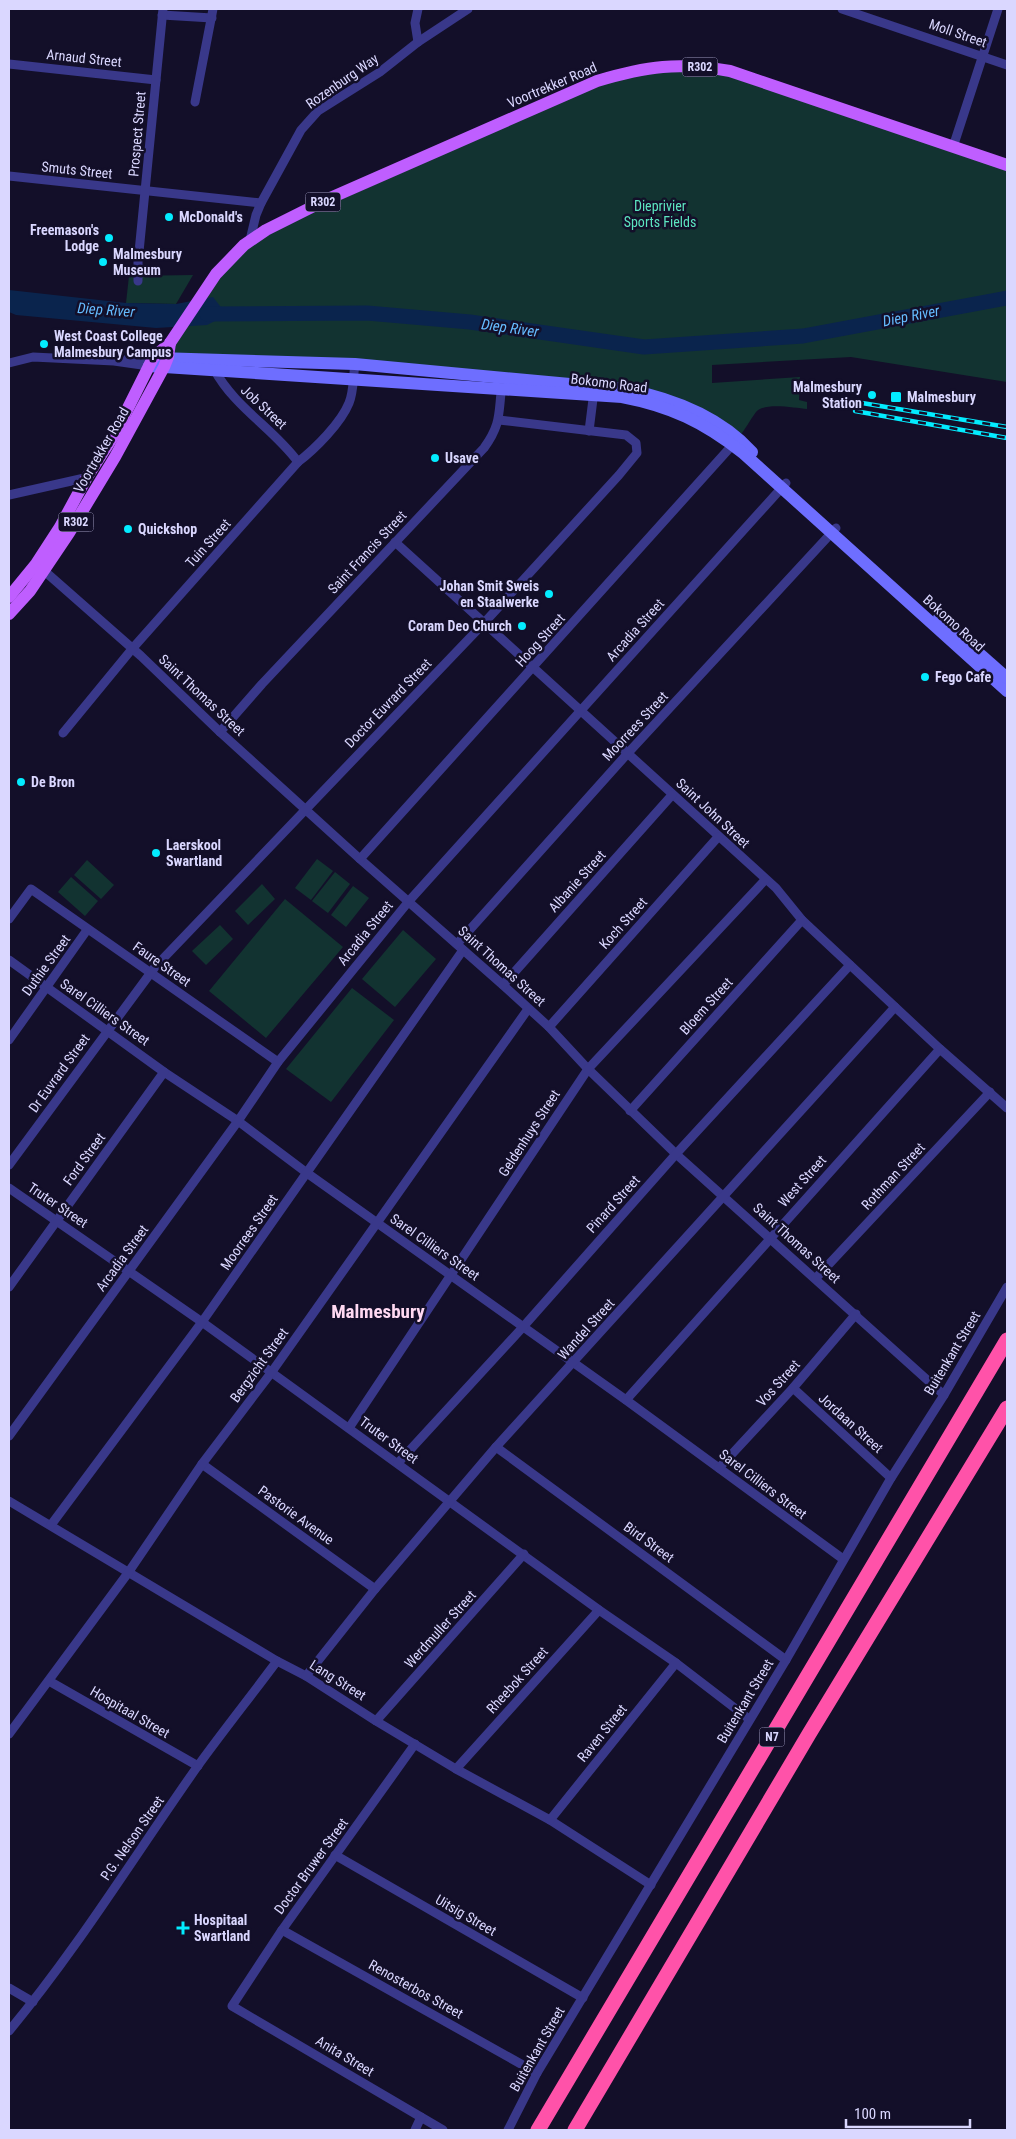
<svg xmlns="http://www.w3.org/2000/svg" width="1016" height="2139" viewBox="0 0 1016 2139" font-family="'Roboto Condensed',sans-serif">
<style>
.green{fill:#123331}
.water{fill:#0a244d}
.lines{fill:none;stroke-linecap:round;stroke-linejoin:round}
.river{stroke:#0a244d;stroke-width:15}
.minor{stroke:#39388a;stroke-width:9}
.secondary{stroke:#6e6eff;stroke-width:12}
.primary{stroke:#bf5eff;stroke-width:12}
.motorway{stroke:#ff52a9;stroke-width:15}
.rail-casing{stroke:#03ecff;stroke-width:4.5}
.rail{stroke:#130f29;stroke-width:2.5;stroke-dasharray:8;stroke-linecap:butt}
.poi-dot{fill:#03ecff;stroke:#130f29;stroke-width:2}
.labels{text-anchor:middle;stroke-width:5;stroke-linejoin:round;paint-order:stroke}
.shield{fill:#130f29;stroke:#9e9bbf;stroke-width:1}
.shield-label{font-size:12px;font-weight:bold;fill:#dad7ff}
.street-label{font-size:14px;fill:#dad7ff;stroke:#130f29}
.park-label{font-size:14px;fill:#5ce5c0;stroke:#130f29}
.poi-label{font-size:14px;font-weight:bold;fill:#dad7ff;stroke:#130f29;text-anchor:start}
.water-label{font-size:15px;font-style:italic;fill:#65bcff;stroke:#130f29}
.district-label{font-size:19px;font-weight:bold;fill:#ffd9f2;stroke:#130f29}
</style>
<rect width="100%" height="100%" fill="#130f29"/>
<!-- green -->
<g class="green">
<path d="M 713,68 L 1007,165 L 1007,382 L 851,357 L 712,365 L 712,383 L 800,377 L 799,400 L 807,402 L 807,409 C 795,408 764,402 756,412 C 750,420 745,430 738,438 L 624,389 L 168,357 L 170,343 L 250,240 L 633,70 Z"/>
<polygon points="193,275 176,304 126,303 129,276"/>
<polygon points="317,859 333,871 311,900 295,888"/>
<polygon points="87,860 114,885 101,899 74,875"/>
<polygon points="335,872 350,884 328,913 312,901"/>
<polygon points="71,877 98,901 85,916 58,892"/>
<polygon points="262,884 275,899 248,925 235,911"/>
<polygon points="353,886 369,898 346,927 331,915"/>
<polygon points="285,899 343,947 266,1038 209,991"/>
<polygon points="220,925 233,939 206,965 192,951"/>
<polygon points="403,930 436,959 395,1007 362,979"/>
<polygon points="352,988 394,1020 331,1102 286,1069"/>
</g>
<!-- water -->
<polygon class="water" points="9,290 126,303 176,304 213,297 227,315 207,325 156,328 16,315 9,312"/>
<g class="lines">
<!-- river -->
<polyline class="river" points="207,314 367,313 470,322 644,347 803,336 1007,298"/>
<!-- minor -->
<g class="minor">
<polyline points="418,9 415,23 418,42"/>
<polyline points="842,9 1007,65"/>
<polyline points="162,15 212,18"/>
<polyline points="9,64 156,80"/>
<polyline points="195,102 213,9"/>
<polyline points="953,147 998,9"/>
<polyline points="9,176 261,203"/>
<polyline points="250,240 256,215 261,203 301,130 318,111 380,72 418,42 468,9"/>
<polyline points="138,281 138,262 163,9"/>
<polyline points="127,359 153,358"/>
<polyline points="9,363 33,357 114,361 149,366"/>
<path d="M 214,369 C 235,408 273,428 298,462"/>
<polyline points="589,431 594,391"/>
<polyline points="9,495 89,477"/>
<polyline points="395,542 776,888 802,920 940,1049 1007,1108"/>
<polyline points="41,568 141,656 220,732 360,859 503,985 549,1027 588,1069 676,1154 944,1395"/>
<path d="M 220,732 L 262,684 L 484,448 C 502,423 498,413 502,385"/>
<path d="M 63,733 L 132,649 L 298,462 C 315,449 341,423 349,403 C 354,391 353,376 355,364"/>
<polyline points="360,859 736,441"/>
<polyline points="9,919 31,889 278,1062"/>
<polyline points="457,944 628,753 836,528"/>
<polyline points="9,960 164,1072 238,1121 307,1173 626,1400 843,1559"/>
<polyline points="503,985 672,795"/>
<polyline points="549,1027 718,837"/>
<polyline points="9,1040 87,930"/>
<polyline points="630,1111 802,920"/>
<polyline points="9,1165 155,967 484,623 619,475 637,453 636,443 626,435 499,420"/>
<polyline points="9,1188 202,1322 599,1610 676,1663 749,1719"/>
<polyline points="816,1278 990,1092"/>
<polyline points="9,1287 164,1072"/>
<polyline points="793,1388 891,1478"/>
<polyline points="626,1400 940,1049"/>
<polyline points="349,1428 588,1069 765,880"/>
<polyline points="9,1436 238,1121 278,1062 409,901 786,483"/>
<polyline points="496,1447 786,1660"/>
<polyline points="398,1463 523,1327 676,1154 850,965"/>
<polyline points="202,1464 375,1589"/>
<polyline points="719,1468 793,1388 856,1314"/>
<polyline points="9,1501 277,1661 306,1676 376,1721 456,1769 550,1820 651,1885"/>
<polyline points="51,1525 202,1322 463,950"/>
<polyline points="306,1676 375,1589 496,1447 895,1007"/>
<polyline points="49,1681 198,1766"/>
<polyline points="376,1721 524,1554"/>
<polyline points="9,1734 128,1573 202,1464 271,1373 528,1009"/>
<polyline points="415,1744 282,1930 232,2006 443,2130"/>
<polyline points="456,1769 599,1610"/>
<polyline points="550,1820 676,1663"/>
<polyline points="335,1855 583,1998"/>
<polyline points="282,1930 537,2073"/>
<polyline points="9,1988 33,2002"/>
<path d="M 9,2031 C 78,1948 135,1855 197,1767 C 223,1731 251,1696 277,1661"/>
<polyline points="415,2130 421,2117"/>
<polyline points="508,2130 537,2073 786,1660 891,1478 944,1395 1007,1287"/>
</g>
<!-- secondary -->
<g class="secondary">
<path d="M 158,358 L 355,364 L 624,389 C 671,398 718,415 752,452"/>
<path d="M 149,366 L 622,397 C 670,406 704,422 743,453 L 1007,691"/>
<polyline points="939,618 1007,678"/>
</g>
<!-- primary -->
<g class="primary">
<path d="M 9,597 L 36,564 L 60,527 L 87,477 L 116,432 L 153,358 L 170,343 L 216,274 L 244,245 L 266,230 L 328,199 L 597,81 C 647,66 678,62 730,71 L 1007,165"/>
<polyline points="9,614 30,591 69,533 115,457 164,367 168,357 170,343"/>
</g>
<!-- motorway -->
<g class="motorway">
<polyline points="538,2130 1007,1340"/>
<polyline points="575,2130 809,1734 1007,1408"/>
</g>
<!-- rail casing -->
<g class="rail-casing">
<g id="rail">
<polyline points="856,402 1007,427"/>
<polyline points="855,411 1007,438"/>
</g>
</g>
<!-- rail -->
<use href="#rail" class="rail"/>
</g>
<!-- markers -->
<g class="poi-dot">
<circle cx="169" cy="217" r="5"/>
<circle cx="109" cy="238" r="5"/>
<circle cx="103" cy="262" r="5"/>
<circle cx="44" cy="344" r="5"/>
<circle cx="872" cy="395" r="5"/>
<rect x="890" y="391" width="12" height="12" rx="2.5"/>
<circle cx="435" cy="458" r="5"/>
<circle cx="128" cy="529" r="5"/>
<circle cx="549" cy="594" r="5"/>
<circle cx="522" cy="626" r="5"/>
<circle cx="925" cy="677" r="5"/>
<circle cx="21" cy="782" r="5"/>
<circle cx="156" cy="853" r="5"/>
<path d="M180.5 1920.5h5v5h5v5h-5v5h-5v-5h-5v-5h5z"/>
</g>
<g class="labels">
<!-- shield labels -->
<g class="shield">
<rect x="682.5" y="57.5" width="35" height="19" rx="4"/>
<rect x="305.5" y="192.5" width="35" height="19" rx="4"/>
<rect x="58.5" y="512.5" width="35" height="19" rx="4"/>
<rect x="759.5" y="1727.5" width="25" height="19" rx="4"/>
</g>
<g class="shield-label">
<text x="700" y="71">R302</text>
<text x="323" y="206">R302</text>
<text x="76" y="526">R302</text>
<text x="772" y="1741">N7</text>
</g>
<!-- street labels -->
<g class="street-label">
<text transform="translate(958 33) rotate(19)" y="5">Moll Street</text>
<text transform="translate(84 58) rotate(6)" y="5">Arnaud Street</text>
<text transform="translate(342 81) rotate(-35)" y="5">Rozenburg Way</text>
<text transform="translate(552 85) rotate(-23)" y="5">Voortrekker Road</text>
<text transform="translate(137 134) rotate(-85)" y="5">Prospect Street</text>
<text transform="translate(77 170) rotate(6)" y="5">Smuts Street</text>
<text transform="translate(609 383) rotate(7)" y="5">Bokomo Road</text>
<text transform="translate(264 407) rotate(43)" y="5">Job Street</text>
<text transform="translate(101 450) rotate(-60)" y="5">Voortrekker Road</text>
<text transform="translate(208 543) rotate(-48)" y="5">Tuin Street</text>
<text transform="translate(367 552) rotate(-47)" y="5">Saint Francis Street</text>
<text transform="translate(954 623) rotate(42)" y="5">Bokomo Road</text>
<text transform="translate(635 630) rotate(-48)" y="5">Arcadia Street</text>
<text transform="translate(540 640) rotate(-48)" y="5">Hoog Street</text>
<text transform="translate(202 695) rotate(43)" y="5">Saint Thomas Street</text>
<text transform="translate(388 703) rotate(-46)" y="5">Doctor Euvrard Street</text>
<text transform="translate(635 726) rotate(-47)" y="5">Moorrees Street</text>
<text transform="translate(713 813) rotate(43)" y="5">Saint John Street</text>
<text transform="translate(577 881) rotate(-48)" y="5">Albanie Street</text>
<text transform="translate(623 923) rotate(-48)" y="5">Koch Street</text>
<text transform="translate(365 933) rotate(-51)" y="5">Arcadia Street</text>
<text transform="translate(162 964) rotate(35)" y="5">Faure Street</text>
<text transform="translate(46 965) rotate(-54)" y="5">Duthie Street</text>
<text transform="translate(502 966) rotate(42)" y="5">Saint Thomas Street</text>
<text transform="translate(706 1006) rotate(-48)" y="5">Bloem Street</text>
<text transform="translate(105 1012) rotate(35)" y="5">Sarel Cilliers Street</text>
<text transform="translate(59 1073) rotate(-54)" y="5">Dr Euvrard Street</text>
<text transform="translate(529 1133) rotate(-57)" y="5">Geldenhuys Street</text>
<text transform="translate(84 1159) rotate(-54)" y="5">Ford Street</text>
<text transform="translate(893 1176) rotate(-47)" y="5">Rothman Street</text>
<text transform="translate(802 1181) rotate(-48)" y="5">West Street</text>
<text transform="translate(613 1204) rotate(-48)" y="5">Pinard Street</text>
<text transform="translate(58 1205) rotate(34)" y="5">Truter Street</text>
<text transform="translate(249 1232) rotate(-55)" y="5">Moorrees Street</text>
<text transform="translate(797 1243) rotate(42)" y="5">Saint Thomas Street</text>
<text transform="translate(435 1247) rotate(35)" y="5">Sarel Cilliers Street</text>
<text transform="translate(122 1258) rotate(-54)" y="5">Arcadia Street</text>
<text transform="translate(586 1329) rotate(-48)" y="5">Wandel Street</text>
<text transform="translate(952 1353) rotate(-59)" y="5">Buitenkant Street</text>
<text transform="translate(259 1365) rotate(-54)" y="5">Bergzicht Street</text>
<text transform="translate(778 1383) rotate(-48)" y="5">Vos Street</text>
<text transform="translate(851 1423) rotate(42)" y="5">Jordaan Street</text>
<text transform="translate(389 1440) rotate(36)" y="5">Truter Street</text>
<text transform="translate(763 1484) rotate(37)" y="5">Sarel Cilliers Street</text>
<text transform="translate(296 1515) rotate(36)" y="5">Pastorie Avenue</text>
<text transform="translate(649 1542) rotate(36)" y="5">Bird Street</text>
<text transform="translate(440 1629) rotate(-48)" y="5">Werdmuller Street</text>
<text transform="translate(338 1680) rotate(32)" y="5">Lang Street</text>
<text transform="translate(517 1680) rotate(-48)" y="5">Rheebok Street</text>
<text transform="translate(745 1701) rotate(-59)" y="5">Buitenkant Street</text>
<text transform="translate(130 1712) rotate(30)" y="5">Hospitaal Street</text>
<text transform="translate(602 1733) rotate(-51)" y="5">Raven Street</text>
<text transform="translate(132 1838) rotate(-55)" y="5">P.G. Nelson Street</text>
<text transform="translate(311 1866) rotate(-54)" y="5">Doctor Bruwer Street</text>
<text transform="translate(466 1915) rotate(30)" y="5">Uitsig Street</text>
<text transform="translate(416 1989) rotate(29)" y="5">Renosterbos Street</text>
<text transform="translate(537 2049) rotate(-60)" y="5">Buitenkant Street</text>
<text transform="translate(345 2056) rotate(31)" y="5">Anita Street</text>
</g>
<!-- park labels -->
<g class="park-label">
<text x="660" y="211">Dieprivier<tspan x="660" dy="16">Sports Fields</tspan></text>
</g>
<!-- poi labels -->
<g class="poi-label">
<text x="179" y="222">McDonald's</text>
<text x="99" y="235" text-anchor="end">Freemason's<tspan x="99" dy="16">Lodge</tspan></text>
<text x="113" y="259">Malmesbury<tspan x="113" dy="16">Museum</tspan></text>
<text x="54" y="341">West Coast College<tspan x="54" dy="16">Malmesbury Campus</tspan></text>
<text x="862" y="392" text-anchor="end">Malmesbury<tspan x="862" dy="16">Station</tspan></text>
<text x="907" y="402">Malmesbury</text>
<text x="445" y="463">Usave</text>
<text x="138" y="534">Quickshop</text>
<text x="539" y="591" text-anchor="end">Johan Smit Sweis<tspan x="539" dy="16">en Staalwerke</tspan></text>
<text x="512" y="631" text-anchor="end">Coram Deo Church</text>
<text x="935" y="682">Fego Cafe</text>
<text x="31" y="787">De Bron</text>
<text x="166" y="850">Laerskool<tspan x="166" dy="16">Swartland</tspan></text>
<text x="194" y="1925">Hospitaal<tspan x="194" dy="16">Swartland</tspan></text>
</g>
<!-- water labels -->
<g class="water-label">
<text transform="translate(106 310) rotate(4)" y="5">Diep River</text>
<text transform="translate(911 316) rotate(-11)" y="5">Diep River</text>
<text transform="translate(510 328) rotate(8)" y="5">Diep River</text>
</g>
<!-- district labels -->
<g class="district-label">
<text x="378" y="1318">Malmesbury</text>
</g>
</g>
<!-- border -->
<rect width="1016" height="2139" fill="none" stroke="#dad7ff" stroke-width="20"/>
<!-- scale -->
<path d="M846 2119v8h124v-8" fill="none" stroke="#dad7ff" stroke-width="2.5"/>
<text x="854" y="2119" font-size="15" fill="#dad7ff" stroke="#130f29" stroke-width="4" paint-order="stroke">100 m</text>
</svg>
